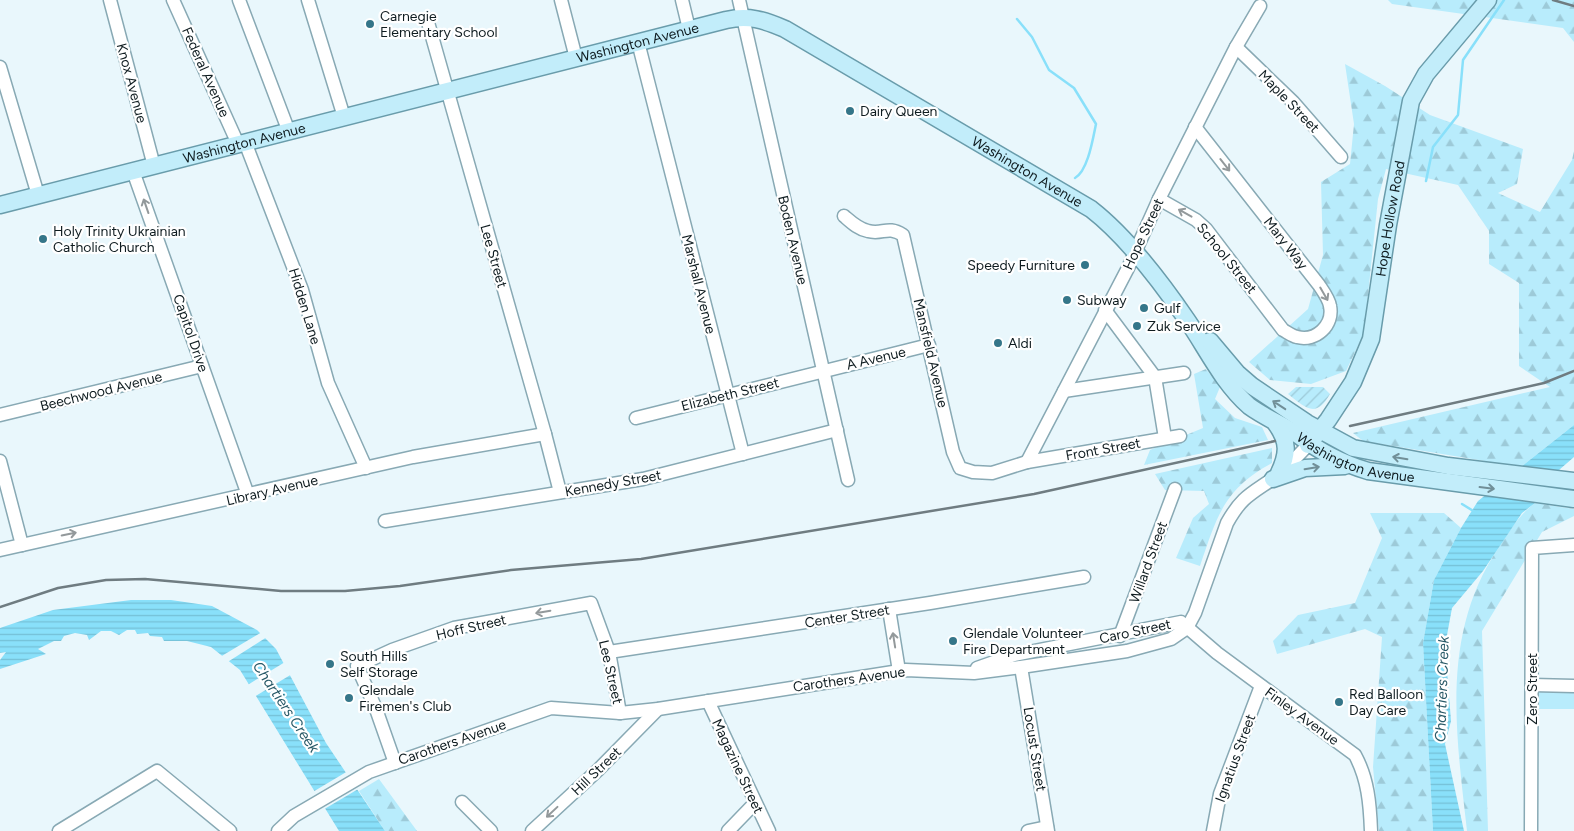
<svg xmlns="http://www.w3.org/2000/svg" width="1574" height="831" viewBox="0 0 1574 831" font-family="Figtree,sans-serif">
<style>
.forest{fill:url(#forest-firs)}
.park{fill:#b8ecfc}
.garden{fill:url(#garden-furrows)}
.water{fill:url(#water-rules)}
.pier{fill:#e9f7fc}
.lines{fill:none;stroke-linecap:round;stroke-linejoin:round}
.stream{stroke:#89e0fa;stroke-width:2.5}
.minor-casing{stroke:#88a9b4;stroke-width:15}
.major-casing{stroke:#699cab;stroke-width:19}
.minor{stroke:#fff;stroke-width:12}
.major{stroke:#c2edfa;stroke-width:16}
.rail{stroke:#6f7c81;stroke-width:2.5}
.oneway{stroke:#93999b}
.oneway2{stroke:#718f98}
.poi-dot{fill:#357689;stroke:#fff;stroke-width:2}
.labels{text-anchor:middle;stroke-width:4.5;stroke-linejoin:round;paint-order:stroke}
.poi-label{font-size:14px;fill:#0f1c20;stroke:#fff;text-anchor:start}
.street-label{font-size:14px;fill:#0f1c20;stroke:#fff}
.water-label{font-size:15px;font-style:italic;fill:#295a68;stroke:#fff}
</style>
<defs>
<pattern id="forest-firs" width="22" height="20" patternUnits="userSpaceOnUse" patternTransform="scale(1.25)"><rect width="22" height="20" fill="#b8ecfc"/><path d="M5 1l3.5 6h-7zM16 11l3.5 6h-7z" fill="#9dcad8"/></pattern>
<pattern id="garden-furrows" width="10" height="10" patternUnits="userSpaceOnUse" patternTransform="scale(1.25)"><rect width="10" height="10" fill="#b8ecfc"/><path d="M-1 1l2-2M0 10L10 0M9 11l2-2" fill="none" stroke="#9dcad8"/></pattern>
<pattern id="water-rules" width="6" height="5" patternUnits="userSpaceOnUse" patternTransform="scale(1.25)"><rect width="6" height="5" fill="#89e0fa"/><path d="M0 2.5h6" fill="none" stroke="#75c0d6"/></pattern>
</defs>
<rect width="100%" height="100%" fill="#e9f7fc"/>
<!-- forest -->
<g class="forest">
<polygon points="1388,0 1574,0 1574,42 1563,28 1392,4"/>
<polygon points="1345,64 1385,86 1430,115 1523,149 1517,184 1498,193 1540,212 1572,160 1574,151 1574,425 1521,467 1363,441 1353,433 1550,387 1519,366 1519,283 1489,264 1489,231 1458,185 1386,169 1378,199 1364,333 1346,371 1311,384 1270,380 1249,362 1308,309 1323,255 1321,182 1350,164 1354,124"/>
<polygon points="1206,369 1220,387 1215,399 1235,418 1262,427 1268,440 1144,465 1150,450 1203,428 1194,374"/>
<path d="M 1272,448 L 1272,463 C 1224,489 1217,516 1200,566 L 1176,558 L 1193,518 L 1209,504 L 1204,491 L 1165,490 L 1155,474 Z"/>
<path d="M 1535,503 L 1574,509 L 1574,516 L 1542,532 L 1482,631 L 1488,831 L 1467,831 C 1456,732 1440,634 1499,547 C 1510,530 1519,515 1535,503 Z"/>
<polygon points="1370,513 1444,513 1461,528 1434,580 1423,643 1433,831 1379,831 1373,767 1382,637 1365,629 1277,654 1273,641 1298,615 1355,603 1382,538"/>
<polygon points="379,779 417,831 385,831 359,791"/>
</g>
<!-- park -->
<rect class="park" x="1538" y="691" width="36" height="18"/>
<!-- garden -->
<path class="garden" d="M 1296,387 L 1323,387 L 1330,394 C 1316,419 1306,408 1288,394 Z"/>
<!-- water -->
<g class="water">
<polygon points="1574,425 1574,457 1559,470 1535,503 1522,513 1483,571 1452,608 1445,646 1451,721 1445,744 1464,831 1433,831 1423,643 1434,580 1461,528 1478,501"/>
<polygon points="131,600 171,600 212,606 257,630 276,649 326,743 385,831 339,831 240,670 211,647 187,641 164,641 162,637 150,636 148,633 137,634 135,630 127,630 119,635 111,631 101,631 89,640 87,635 75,633 64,636 61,641 54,641 38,649 46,654 0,669 0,660 6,652 0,653 0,628 53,610"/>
</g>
<!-- pier -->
<g class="pier">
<polygon points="262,632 267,637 226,663 220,657"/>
<polygon points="285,662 292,674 254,697 246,686"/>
<polygon points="348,771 360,788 321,811 311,793"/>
</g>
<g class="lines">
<!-- stream -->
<g class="stream">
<path d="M 1017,19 L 1032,37 L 1049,70 L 1074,88 L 1096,124 C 1093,138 1088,171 1075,178"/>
<polyline points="1426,181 1433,147 1458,115 1463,60 1504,0"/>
<polyline points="1462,504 1475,512"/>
</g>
<!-- minor casing -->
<g class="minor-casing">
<g id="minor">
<polyline points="110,0 154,166"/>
<polyline points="173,0 238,144"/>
<polyline points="239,0 289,132"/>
<polyline points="308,0 344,117"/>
<polyline points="561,0 576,58"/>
<polyline points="682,0 689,29"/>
<polyline points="739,0 848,480"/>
<polyline points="427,19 545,434 560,492"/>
<polyline points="638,42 743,454"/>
<polyline points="1236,47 1293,102 1341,157"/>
<polyline points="0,67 38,195"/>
<polyline points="245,142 302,290 328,383 366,468"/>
<polyline points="133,171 248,495"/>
<path d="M 1159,199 L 1196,220 L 1206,229 L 1283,330 C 1287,332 1292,336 1297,337 C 1316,342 1334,325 1330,306 C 1329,299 1323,291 1319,285 L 1195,127"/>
<path d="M 844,216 C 851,222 858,229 868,231 C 883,235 887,225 903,235 L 953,452 L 960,468 L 973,472 L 992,473 L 1027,462 L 1180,436"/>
<polyline points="1105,310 1155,377 1165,438"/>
<polyline points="1064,391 1184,373"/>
<polyline points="0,415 202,366"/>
<polyline points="636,418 929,345"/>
<polyline points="0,461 22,545"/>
<polyline points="1027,462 1128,268 1159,199 1236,47 1260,6"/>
<polyline points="385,521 643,479 837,430"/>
<polyline points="0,550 413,457 545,434"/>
<polyline points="889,609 899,671"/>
<polyline points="1120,636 1175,489"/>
<polyline points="609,652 930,603 1084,577"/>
<polyline points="1021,667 1048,831"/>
<path d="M 977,668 L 1014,655 L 1181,622 L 1217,653 L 1355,755 C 1368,779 1370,804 1371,831"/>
<polyline points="1533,685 1574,686"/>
<polyline points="708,701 769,831"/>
<polyline points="395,763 376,709 357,666 392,650 454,628 591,603 609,652 620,713"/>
<polyline points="462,802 491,831"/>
<polyline points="59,831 157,771 230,831"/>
<path d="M 278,831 L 294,816 L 369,772 L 551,708 L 620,713 L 658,709 L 906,670 L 974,673 L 1021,667 L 1127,651 L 1171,639 L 1187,628 L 1195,613 L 1227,523 C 1241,498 1249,495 1271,480 C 1285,470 1297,457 1308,445"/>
<polyline points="532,831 598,770 658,709"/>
<polyline points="728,831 755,803"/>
<polyline points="1028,831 1047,827"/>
<polyline points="1213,831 1220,794 1261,686"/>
<polyline points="1531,831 1532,548 1574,545"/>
</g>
</g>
<!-- major casing -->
<g class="major-casing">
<g id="major">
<path id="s1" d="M 0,205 L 726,20 C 749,15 764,20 785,29 L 1091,209 C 1127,237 1161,282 1187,320 C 1207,349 1222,382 1249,406 C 1264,417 1283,425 1298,435 C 1320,452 1341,463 1368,471 L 1574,499"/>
<polyline points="1210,341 1237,373 1252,386 1307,423 1353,448 1448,466 1574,481"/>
<path d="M 1276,424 C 1289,442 1288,454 1279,473"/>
<path id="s2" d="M 1308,445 L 1328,420 L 1353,382 L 1371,339 L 1388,225 L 1411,101 L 1426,74 L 1488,0"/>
<polyline points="1273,479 1305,468 1345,466"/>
</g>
</g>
<!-- minor -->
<use href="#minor" class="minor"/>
<!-- major -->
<use href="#major" class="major"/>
<!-- rail -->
<g class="rail">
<polyline points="1553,0 1574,6"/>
<polyline points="1350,426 1544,383 1574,371"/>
<polyline points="0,607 58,588 106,580 145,579 281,591 345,591 400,586 511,570 641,559 1034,494 1275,441"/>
</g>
</g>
<!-- one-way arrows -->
<defs><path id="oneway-shaft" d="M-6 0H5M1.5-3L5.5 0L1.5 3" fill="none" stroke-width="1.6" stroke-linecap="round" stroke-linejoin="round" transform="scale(1.25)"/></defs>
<g class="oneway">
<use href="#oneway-shaft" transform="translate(1225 165) rotate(52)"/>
<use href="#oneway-shaft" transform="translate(146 206) rotate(-109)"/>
<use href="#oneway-shaft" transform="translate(1185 213) rotate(-151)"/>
<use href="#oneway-shaft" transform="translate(1324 294) rotate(60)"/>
<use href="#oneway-shaft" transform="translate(69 534) rotate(-12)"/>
<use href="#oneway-shaft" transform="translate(543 612) rotate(170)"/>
<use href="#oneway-shaft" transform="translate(894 640) rotate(-99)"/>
<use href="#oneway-shaft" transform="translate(552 812) rotate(137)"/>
</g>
<g class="oneway2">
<use href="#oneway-shaft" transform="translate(1279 405) rotate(-147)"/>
<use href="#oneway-shaft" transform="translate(1400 458) rotate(-171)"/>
<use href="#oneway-shaft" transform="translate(1312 468) rotate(-9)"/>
<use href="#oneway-shaft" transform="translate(1487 488) rotate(7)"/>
</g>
<!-- markers -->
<g class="poi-dot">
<circle cx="370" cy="24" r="5"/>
<circle cx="850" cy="111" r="5"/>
<circle cx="43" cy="239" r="5"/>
<circle cx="1085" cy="265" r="5"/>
<circle cx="1067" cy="300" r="5"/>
<circle cx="1144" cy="308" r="5"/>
<circle cx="1137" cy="326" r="5"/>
<circle cx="998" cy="343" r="5"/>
<circle cx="953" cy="641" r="5"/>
<circle cx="330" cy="664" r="5"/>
<circle cx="349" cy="698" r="5"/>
<circle cx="1339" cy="702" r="5"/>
</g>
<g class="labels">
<!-- poi labels -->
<g class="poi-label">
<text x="380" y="21">Carnegie<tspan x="380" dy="16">Elementary School</tspan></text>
<text x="860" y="116">Dairy Queen</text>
<text x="53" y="236">Holy Trinity Ukrainian<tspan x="53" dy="16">Catholic Church</tspan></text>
<text x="1075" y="270" text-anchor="end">Speedy Furniture</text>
<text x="1077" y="305">Subway</text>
<text x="1154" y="313">Gulf</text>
<text x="1147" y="331">Zuk Service</text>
<text x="1008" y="348">Aldi</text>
<text x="963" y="638">Glendale Volunteer<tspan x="963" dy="16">Fire Department</tspan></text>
<text x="340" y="661">South Hills<tspan x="340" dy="16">Self Storage</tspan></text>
<text x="359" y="695">Glendale<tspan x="359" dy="16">Firemen's Club</tspan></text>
<text x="1349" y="699">Red Balloon<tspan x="1349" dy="16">Day Care</tspan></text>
</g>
<!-- street labels -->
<g class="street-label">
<text dy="5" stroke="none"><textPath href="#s1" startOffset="658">Washington Avenue</textPath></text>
<text transform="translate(206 72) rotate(66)" y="5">Federal Avenue</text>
<text transform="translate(132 83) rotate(75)" y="5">Knox Avenue</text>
<text transform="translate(1289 101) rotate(46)" y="5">Maple Street</text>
<text dy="5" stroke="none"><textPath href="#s1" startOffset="252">Washington Avenue</textPath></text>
<text dy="5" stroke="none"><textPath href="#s1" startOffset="1091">Washington Avenue</textPath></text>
<text dy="5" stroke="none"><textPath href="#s2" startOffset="246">Hope Hollow Road</textPath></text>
<text transform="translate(1143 234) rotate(-65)" y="5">Hope Street</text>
<text transform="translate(793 240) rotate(77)" y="5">Boden Avenue</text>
<text transform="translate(1286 243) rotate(52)" y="5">Mary Way</text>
<text transform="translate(494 256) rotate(74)" y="5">Lee Street</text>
<text transform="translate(1227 258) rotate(51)" y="5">School Street</text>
<text transform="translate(699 284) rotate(76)" y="5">Marshall Avenue</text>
<text transform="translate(305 306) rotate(73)" y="5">Hidden Lane</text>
<text transform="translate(191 333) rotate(71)" y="5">Capitol Drive</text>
<text transform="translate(931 353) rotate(77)" y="5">Mansfield Avenue</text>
<text transform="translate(876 358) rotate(-13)" y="5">A Avenue</text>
<text transform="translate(101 391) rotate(-14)" y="5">Beechwood Avenue</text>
<text transform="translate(730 394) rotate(-14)" y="5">Elizabeth Street</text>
<text transform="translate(1103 449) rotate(-10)" y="5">Front Street</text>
<text dy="5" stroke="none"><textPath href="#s1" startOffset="1539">Washington Avenue</textPath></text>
<text transform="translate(613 483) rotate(-10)" y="5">Kennedy Street</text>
<text transform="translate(272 490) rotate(-13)" y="5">Library Avenue</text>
<text transform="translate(1148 562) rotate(-70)" y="5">Willard Street</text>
<text transform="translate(847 616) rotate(-9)" y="5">Center Street</text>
<text transform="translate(471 627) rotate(-13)" y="5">Hoff Street</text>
<text transform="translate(1135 631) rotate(-12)" y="5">Caro Street</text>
<text transform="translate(611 672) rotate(77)" y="5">Lee Street</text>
<text transform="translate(849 679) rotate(-8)" y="5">Carothers Avenue</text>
<text transform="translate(1532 689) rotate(-90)" y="5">Zero Street</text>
<text transform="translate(1302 716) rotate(36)" y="5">Finley Avenue</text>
<text transform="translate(452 742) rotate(-19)" y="5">Carothers Avenue</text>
<text transform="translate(1035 749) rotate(81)" y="5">Locust Street</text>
<text transform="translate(1235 758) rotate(-70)" y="5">Ignatius Street</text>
<text transform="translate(738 766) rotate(65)" y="5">Magazine Street</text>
<text transform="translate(596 771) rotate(-44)" y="5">Hill Street</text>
</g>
<!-- water labels -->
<g class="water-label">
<text transform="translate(1442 689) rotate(-88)" y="5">Chartiers Creek</text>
<text transform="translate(286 707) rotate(56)" y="5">Chartiers Creek</text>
</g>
</g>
</svg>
